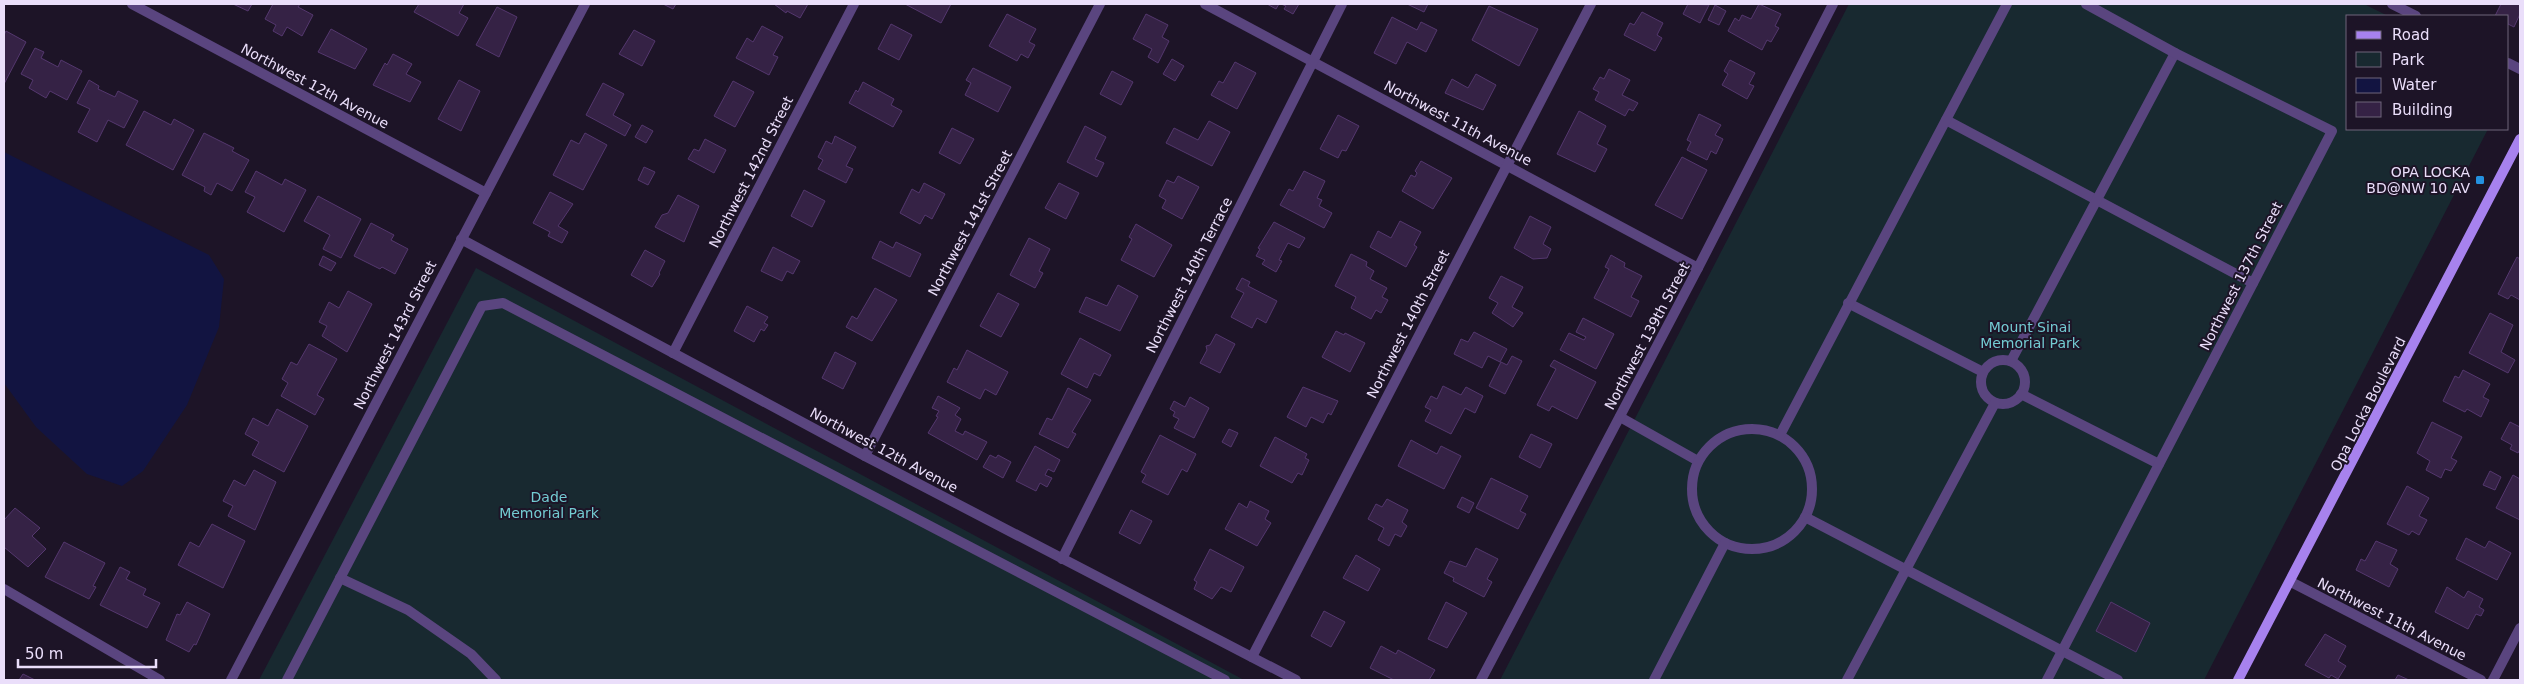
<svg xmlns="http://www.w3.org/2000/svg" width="2524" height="684" viewBox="0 0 2524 684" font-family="'DejaVu Sans',sans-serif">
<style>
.green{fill:#182930}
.water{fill:#121441}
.building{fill:#352245;stroke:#54376e}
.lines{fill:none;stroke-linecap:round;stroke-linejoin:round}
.service{stroke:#5a457f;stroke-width:10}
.minor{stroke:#5a457f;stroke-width:10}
.tertiary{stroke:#5a457f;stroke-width:10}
.secondary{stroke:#a782ee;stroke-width:10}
.poi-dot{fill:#2491e0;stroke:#1d1427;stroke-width:2}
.labels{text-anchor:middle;stroke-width:4;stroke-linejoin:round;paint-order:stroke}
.street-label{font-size:14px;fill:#eadefa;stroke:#1d1427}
.poi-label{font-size:14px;fill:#eadefa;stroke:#1d1427;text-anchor:end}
.park-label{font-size:14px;fill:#73cbd2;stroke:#1d1427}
</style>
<rect width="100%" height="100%" fill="#1d1427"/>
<!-- green -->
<g class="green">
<polygon points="1849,4 2364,4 2388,16 2348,16 2348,129 2488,129 2204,680 1500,680"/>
<polygon points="476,268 1244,680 259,680"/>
</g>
<!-- water -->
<polygon class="water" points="4,152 209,255 224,279 219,327 187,405 143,471 122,486 87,474 36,427 4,383"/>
<!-- building -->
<g class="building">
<polygon points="233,4 252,4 248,11"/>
<polygon points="273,4 300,4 298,7 313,15 302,36 287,27 282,36 273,31 276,25 265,19"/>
<polygon points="419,4 464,4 459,13 468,18 458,36 414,12"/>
<polygon points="663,4 676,4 673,9"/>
<polygon points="774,4 808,4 800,18 787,11 786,13"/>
<polygon points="905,4 951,4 941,23"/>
<polygon points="1267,4 1279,4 1276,9"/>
<polygon points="1281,4 1299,4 1293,14 1284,9 1286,6"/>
<polygon points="1407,4 1428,4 1424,12"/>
<polygon points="1688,4 1709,5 1700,23 1683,14"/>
<polygon points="1759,4 1781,14 1775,26 1779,28 1771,42 1767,40 1762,50 1728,31 1735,18 1739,21 1742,15 1751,19"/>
<polygon points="2501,4 2520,4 2520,14 2514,27 2508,24 2508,16 2495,16"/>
<polygon points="1715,5 1726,11 1719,25 1708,20"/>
<polygon points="1489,6 1538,29 1519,66 1472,40"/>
<polygon points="497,7 517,17 499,57 476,45"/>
<polygon points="1642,12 1663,23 1657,35 1662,38 1655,51 1624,35 1630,23 1634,25"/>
<polygon points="1007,14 1036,29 1029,42 1035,45 1028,58 1021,54 1017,61 989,46"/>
<polygon points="1146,14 1168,25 1162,37 1169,41 1158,63 1148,57 1152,49 1133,39"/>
<polygon points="1392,17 1417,30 1421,22 1437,30 1426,52 1407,42 1396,64 1374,53"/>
<polygon points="891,24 912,35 899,60 878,49"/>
<polygon points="762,26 783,37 773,55 778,57 769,75 736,58 747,38 753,42"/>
<polygon points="331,29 367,49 355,69 318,52"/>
<polygon points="634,30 655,41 642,66 619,54"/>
<polygon points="6,31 26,42 4,84 4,35"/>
<polygon points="35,48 44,52 41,58 58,67 61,60 82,71 67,100 50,91 46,98 29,88 33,80 21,74"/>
<polygon points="393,54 412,64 406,74 421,82 410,102 373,85 385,63 387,65"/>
<polygon points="1172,59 1184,66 1175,81 1163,74"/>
<polygon points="1730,60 1755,73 1749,84 1754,86 1747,99 1722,85 1728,74 1724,71"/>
<polygon points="1235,62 1256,73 1237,109 1211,95 1219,81 1223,83"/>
<polygon points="973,68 1011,87 998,112 965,95 971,83 966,80"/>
<polygon points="1609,69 1630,80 1622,95 1638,103 1633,111 1629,109 1625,116 1595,100 1599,92 1593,89 1600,77 1604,79"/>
<polygon points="1112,71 1133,82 1121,105 1100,94"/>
<polygon points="1476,74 1496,85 1483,110 1445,93 1452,79 1468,88"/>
<polygon points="89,80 99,86 98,89 115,97 118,91 138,101 124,128 108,120 97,142 78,132 90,109 77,103"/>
<polygon points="459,80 480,91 461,131 438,119"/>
<polygon points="733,81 754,92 735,127 714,116"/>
<polygon points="863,82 894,99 891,105 902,111 893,127 849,103 856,90 858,92"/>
<polygon points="603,83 624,94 613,115 631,125 625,136 586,115"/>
<polygon points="144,111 171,125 174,119 194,130 173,170 126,145"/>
<polygon points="1579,111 1606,126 1597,144 1607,149 1595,172 1557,154"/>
<polygon points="1699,114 1721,125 1715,135 1723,139 1716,154 1711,151 1707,160 1687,150 1691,142 1687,140"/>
<polygon points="1338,115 1359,126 1346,151 1342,150 1338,158 1320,149"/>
<polygon points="1209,121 1230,132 1212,166 1166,143 1174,128 1198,140"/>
<polygon points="642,125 653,131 646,143 635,137"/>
<polygon points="1085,126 1106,137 1095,159 1104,163 1097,177 1067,162"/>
<polygon points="952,128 974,139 960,164 939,153"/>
<polygon points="204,133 234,148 232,151 249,160 232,191 217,183 211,195 204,191 205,187 182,175"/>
<polygon points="585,133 607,145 583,190 553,175 571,140 579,144"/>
<polygon points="835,136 856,147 846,166 853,169 846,183 818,169 823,160 818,157 826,141 832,144"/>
<polygon points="705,139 726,150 714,173 688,159 694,149 699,151"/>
<polygon points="1682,157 1707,170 1682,219 1655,205"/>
<polygon points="1421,161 1452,178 1433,209 1402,191 1411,175 1415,177 1417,173 1415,171"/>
<polygon points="644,167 655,172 648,185 638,180"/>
<polygon points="256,171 282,185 285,179 306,190 284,232 247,212 255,197 245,192"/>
<polygon points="1304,171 1325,181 1317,198 1322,200 1319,206 1332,213 1324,228 1280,205 1289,189 1293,191"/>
<polygon points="1178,176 1199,187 1182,219 1162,208 1166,200 1159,196 1167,180 1174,183"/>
<polygon points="924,183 945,194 932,219 925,215 920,224 900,213 912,189 919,193"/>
<polygon points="1059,183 1079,193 1066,219 1045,208"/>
<polygon points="804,190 825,201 812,227 791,216"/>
<polygon points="550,192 573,204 558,226 568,232 562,243 548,236 550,232 533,223"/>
<polygon points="678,195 699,206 684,242 655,227 662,215 668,213"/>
<polygon points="318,196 361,219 341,258 323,249 330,235 304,221"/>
<polygon points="1530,216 1551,227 1543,244 1551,249 1547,258 1533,259 1514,248"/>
<polygon points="1400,221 1421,232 1414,245 1417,247 1406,267 1370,247 1378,231 1391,238"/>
<polygon points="1274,222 1305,238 1299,248 1288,243 1279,260 1282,261 1276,272 1262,264 1265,260 1256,256 1260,249 1258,248"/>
<polygon points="371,223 394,235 391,240 408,249 395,274 382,267 380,269 354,256"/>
<polygon points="1136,224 1172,245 1154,277 1121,260 1132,239 1129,237"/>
<polygon points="1029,238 1050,249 1039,271 1043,273 1035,288 1010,275"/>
<polygon points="880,241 893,248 896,242 921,254 910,277 872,258"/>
<polygon points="773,247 800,261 793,274 787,271 782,281 761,271"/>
<polygon points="645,250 665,261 659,273 660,274 652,287 631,275"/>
<polygon points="1351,254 1367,262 1366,266 1374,271 1370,279 1387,288 1382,297 1388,300 1381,313 1376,310 1371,319 1351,308 1356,297 1335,286"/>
<polygon points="1611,255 1625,263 1624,267 1642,276 1631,297 1639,301 1631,317 1594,298 1609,269 1605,267"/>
<polygon points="323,256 336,263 331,271 319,265"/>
<polygon points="2517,257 2520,259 2520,300 2511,295 2508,299 2498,294"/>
<polygon points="1501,276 1523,287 1512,307 1523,313 1513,327 1492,313 1498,303 1489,298"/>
<polygon points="1242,278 1250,282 1248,286 1277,301 1266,323 1257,318 1252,328 1231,317 1244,293 1236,289"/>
<polygon points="1118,285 1138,296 1120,331 1079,312 1086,297 1107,306"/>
<polygon points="875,288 897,300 872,341 846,327 852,316 857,319"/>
<polygon points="348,291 372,304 347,352 322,336 327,326 319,322 329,302 339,308"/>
<polygon points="998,293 1019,304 1001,337 980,326"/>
<polygon points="747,306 768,317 764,323 768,325 764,331 761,329 754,342 734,331"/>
<polygon points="2490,313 2513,325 2501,352 2515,360 2508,373 2469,353"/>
<polygon points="1583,318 1614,334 1596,369 1560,350 1569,333 1584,340 1586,337 1576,332"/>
<polygon points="1336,331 1344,335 1345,333 1365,343 1350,372 1322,357"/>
<polygon points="1474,332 1507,349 1500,362 1488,356 1482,368 1454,354 1461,339 1468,342"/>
<polygon points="1216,334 1235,344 1220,373 1200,363 1207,350 1206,346 1210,345"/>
<polygon points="1080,338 1111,355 1100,376 1094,373 1087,388 1061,374"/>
<polygon points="309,344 337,359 317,395 324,399 315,415 281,396 288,383 282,379 291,362 297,365"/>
<polygon points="967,350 1008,372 996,395 985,389 980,399 947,382 954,368 957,370"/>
<polygon points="835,352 856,363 843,389 822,378"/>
<polygon points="1512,356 1522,361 1505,394 1489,386 1501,362 1507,365"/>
<polygon points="1554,360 1596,382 1577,419 1552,406 1549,411 1537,405 1556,369 1550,366"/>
<polygon points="2463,370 2490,384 2483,397 2489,400 2481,417 2467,409 2465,412 2443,401 2455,376 2459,378"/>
<polygon points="1443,386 1461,395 1466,387 1483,396 1475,413 1465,408 1451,434 1425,421 1431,410 1425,407 1431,396 1437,399"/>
<polygon points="1303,387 1338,401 1331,415 1328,413 1323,423 1311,417 1306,427 1287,417"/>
<polygon points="1068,388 1091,400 1072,432 1076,434 1068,448 1039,434 1047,418 1052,420"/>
<polygon points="938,396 960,408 955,415 961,419 955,431 963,435 965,431 987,442 977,460 928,433 938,417 936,416 939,411 932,408"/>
<polygon points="1190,397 1209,408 1194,438 1174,428 1179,419 1173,416 1175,412 1170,409 1174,401 1185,407"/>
<polygon points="277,409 308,426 284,472 252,455 259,442 245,434 253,418 268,426"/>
<polygon points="2432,422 2462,437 2451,458 2457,461 2451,471 2445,469 2441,478 2426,470 2430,461 2417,453"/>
<polygon points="2510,422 2520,427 2520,449 2518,453 2510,449 2512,445 2501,439"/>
<polygon points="1229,429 1238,433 1231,447 1222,442"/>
<polygon points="1531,434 1552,444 1540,468 1519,457"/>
<polygon points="1160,435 1196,454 1187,472 1182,469 1168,495 1142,482 1146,475 1141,472"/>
<polygon points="1275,437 1307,454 1305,458 1309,460 1302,475 1298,473 1292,483 1260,466"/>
<polygon points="1411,440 1437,454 1441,446 1461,456 1444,489 1398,466"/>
<polygon points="1035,446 1060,460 1054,472 1048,469 1045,475 1052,478 1047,487 1040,483 1036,491 1016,481"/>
<polygon points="990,455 996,458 998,455 1011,462 1003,478 983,467"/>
<polygon points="254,470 276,482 255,530 228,516 233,506 223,501 234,480 245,486"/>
<polygon points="2490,471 2501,477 2495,490 2483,485"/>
<polygon points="2513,475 2520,479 2520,520 2496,508"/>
<polygon points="1491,478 1528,496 1520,511 1526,514 1518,529 1476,508"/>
<polygon points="2407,486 2429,498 2419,516 2427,520 2419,535 2412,531 2409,535 2387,524"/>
<polygon points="1462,497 1474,503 1469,513 1457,507"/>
<polygon points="1387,499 1408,510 1402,522 1407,526 1401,537 1395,534 1389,546 1378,540 1384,528 1368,519 1376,504 1382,507"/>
<polygon points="1250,501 1269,511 1265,519 1271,523 1257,546 1225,529 1239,503 1247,508"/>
<polygon points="15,508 40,528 32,536 46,549 28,567 4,547 4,520"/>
<polygon points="1131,510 1152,521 1140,544 1119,533"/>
<polygon points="212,524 245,541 223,588 178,565 190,542 199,547"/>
<polygon points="2466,538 2485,548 2489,541 2511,553 2497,580 2456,559"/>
<polygon points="2376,541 2397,550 2390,564 2398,569 2389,587 2356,570 2361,559 2365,561"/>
<polygon points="64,542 105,563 93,586 96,587 89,599 45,577"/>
<polygon points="1476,548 1498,559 1487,579 1492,582 1484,597 1453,581 1454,578 1444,573 1450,561 1466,567"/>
<polygon points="1210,549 1244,567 1231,592 1221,587 1212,599 1194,589 1197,582 1194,580"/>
<polygon points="1356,555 1380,569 1368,591 1343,578"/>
<polygon points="120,567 130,572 126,579 146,589 143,595 160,603 147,628 100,605"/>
<polygon points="2447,587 2464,598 2468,591 2483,599 2479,607 2484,610 2481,616 2476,614 2468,629 2435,612"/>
<polygon points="187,602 210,614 196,645 194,644 189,652 166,640 177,614 180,615"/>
<polygon points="1446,602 1467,613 1447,648 1428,639"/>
<polygon points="2111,602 2150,623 2136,652 2096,631"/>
<polygon points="1324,611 1345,622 1331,647 1311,636"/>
<polygon points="2325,634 2346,646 2338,661 2346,666 2338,679 2331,675 2329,678 2305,665"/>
<polygon points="1381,646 1396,654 1398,650 1435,670 1429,680 1394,680 1370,668"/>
<polygon points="23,674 35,680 19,680"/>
<polygon points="2398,675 2409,680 2395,680"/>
</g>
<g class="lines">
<!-- service -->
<g class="service">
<polyline points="1946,120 2253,283"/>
<polyline points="1848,303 1983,372"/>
<circle cx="2003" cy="382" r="22"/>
<polyline points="2011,361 2175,53"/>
<polyline points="2021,394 2159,464"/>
<polyline points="1620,417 1698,461"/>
<circle cx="1752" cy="489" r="60"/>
<polyline points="1780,435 2007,4"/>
<polyline points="1805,517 2118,680"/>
<polyline points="340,578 408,610 471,654 496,680"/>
<polyline points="287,680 482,306 503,303 1225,680"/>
<polyline points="1654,680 1725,543"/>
<polyline points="1847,680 1995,403"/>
<polyline points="2047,680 2332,131 2175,53 2086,4"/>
</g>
<!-- minor -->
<g class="minor">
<polyline points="132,4 486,193"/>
<polyline points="1205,4 1698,268"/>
<polyline points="2392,4 2416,16"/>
<polyline points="2508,63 2520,69"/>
<polyline points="461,239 865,456 1296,680"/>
<polyline points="673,353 854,4"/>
<polyline points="865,456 1100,4"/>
<polyline points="1062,559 1342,4"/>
<polyline points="2291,582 2481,680"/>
<polyline points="4,589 160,680"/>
<polyline points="1252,657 1591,4"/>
<polyline points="1481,680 1698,268 1833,4"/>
<polyline points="2493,680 2520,628"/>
</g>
<!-- tertiary -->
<polyline class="tertiary" points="231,680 585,4"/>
<!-- secondary -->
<polyline class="secondary" points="2238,680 2520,139"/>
</g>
<!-- markers -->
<rect class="poi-dot" x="2475" y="175" width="10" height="10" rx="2.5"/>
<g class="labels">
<!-- street labels -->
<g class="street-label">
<text transform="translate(315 86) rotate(28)" y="5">Northwest 12th Avenue</text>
<text transform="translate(1458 123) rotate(28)" y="5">Northwest 11th Avenue</text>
<text transform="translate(751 172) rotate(-63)" y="5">Northwest 142nd Street</text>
<text transform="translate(970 223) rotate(-62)" y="5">Northwest 141st Street</text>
<text transform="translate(1189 275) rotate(-63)" y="5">Northwest 140th Terrace</text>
<text transform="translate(2241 276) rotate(-63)" y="5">Northwest 137th Street</text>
<text transform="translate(1408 324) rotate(-63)" y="5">Northwest 140th Street</text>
<text transform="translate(395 335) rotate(-63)" y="5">Northwest 143rd Street</text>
<text transform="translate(1647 336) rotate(-62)" y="5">Northwest 139th Street</text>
<text transform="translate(2368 404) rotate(-63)" y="5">Opa Locka Boulevard</text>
<text transform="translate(884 450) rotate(28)" y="5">Northwest 12th Avenue</text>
<text transform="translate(2392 619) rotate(27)" y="5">Northwest 11th Avenue</text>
</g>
<!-- poi labels -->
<g class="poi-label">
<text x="2470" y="177">OPA LOCKA<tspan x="2470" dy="16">BD@NW 10 AV</tspan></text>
</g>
<!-- park labels -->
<g class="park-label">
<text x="2030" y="332">Mount Sinai<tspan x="2030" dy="16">Memorial Park</tspan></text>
<text x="549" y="502">Dade<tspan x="549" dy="16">Memorial Park</tspan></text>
</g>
</g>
<!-- border -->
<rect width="2524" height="684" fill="none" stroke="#eadefa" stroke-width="10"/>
<!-- legend -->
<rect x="2346" y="15" width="162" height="115" fill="#1d1427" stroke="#6f657b"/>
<rect x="2356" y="31" width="25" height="8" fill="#a782ee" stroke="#6f657b"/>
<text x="2392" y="40" font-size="15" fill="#eadefa">Road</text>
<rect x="2356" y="52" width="25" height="15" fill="#182930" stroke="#6f657b"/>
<text x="2392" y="65" font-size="15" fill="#eadefa">Park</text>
<rect x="2356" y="78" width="25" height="15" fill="#121441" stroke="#6f657b"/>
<text x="2392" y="90" font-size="15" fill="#eadefa">Water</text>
<rect x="2356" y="102" width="25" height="15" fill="#352245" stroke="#6f657b"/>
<text x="2392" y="115" font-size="15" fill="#eadefa">Building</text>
<!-- scale -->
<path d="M18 659v8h138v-8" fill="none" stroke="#eadefa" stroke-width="2.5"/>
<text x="25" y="659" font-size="15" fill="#eadefa" stroke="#1d1427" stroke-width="4" paint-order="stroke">50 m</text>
</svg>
